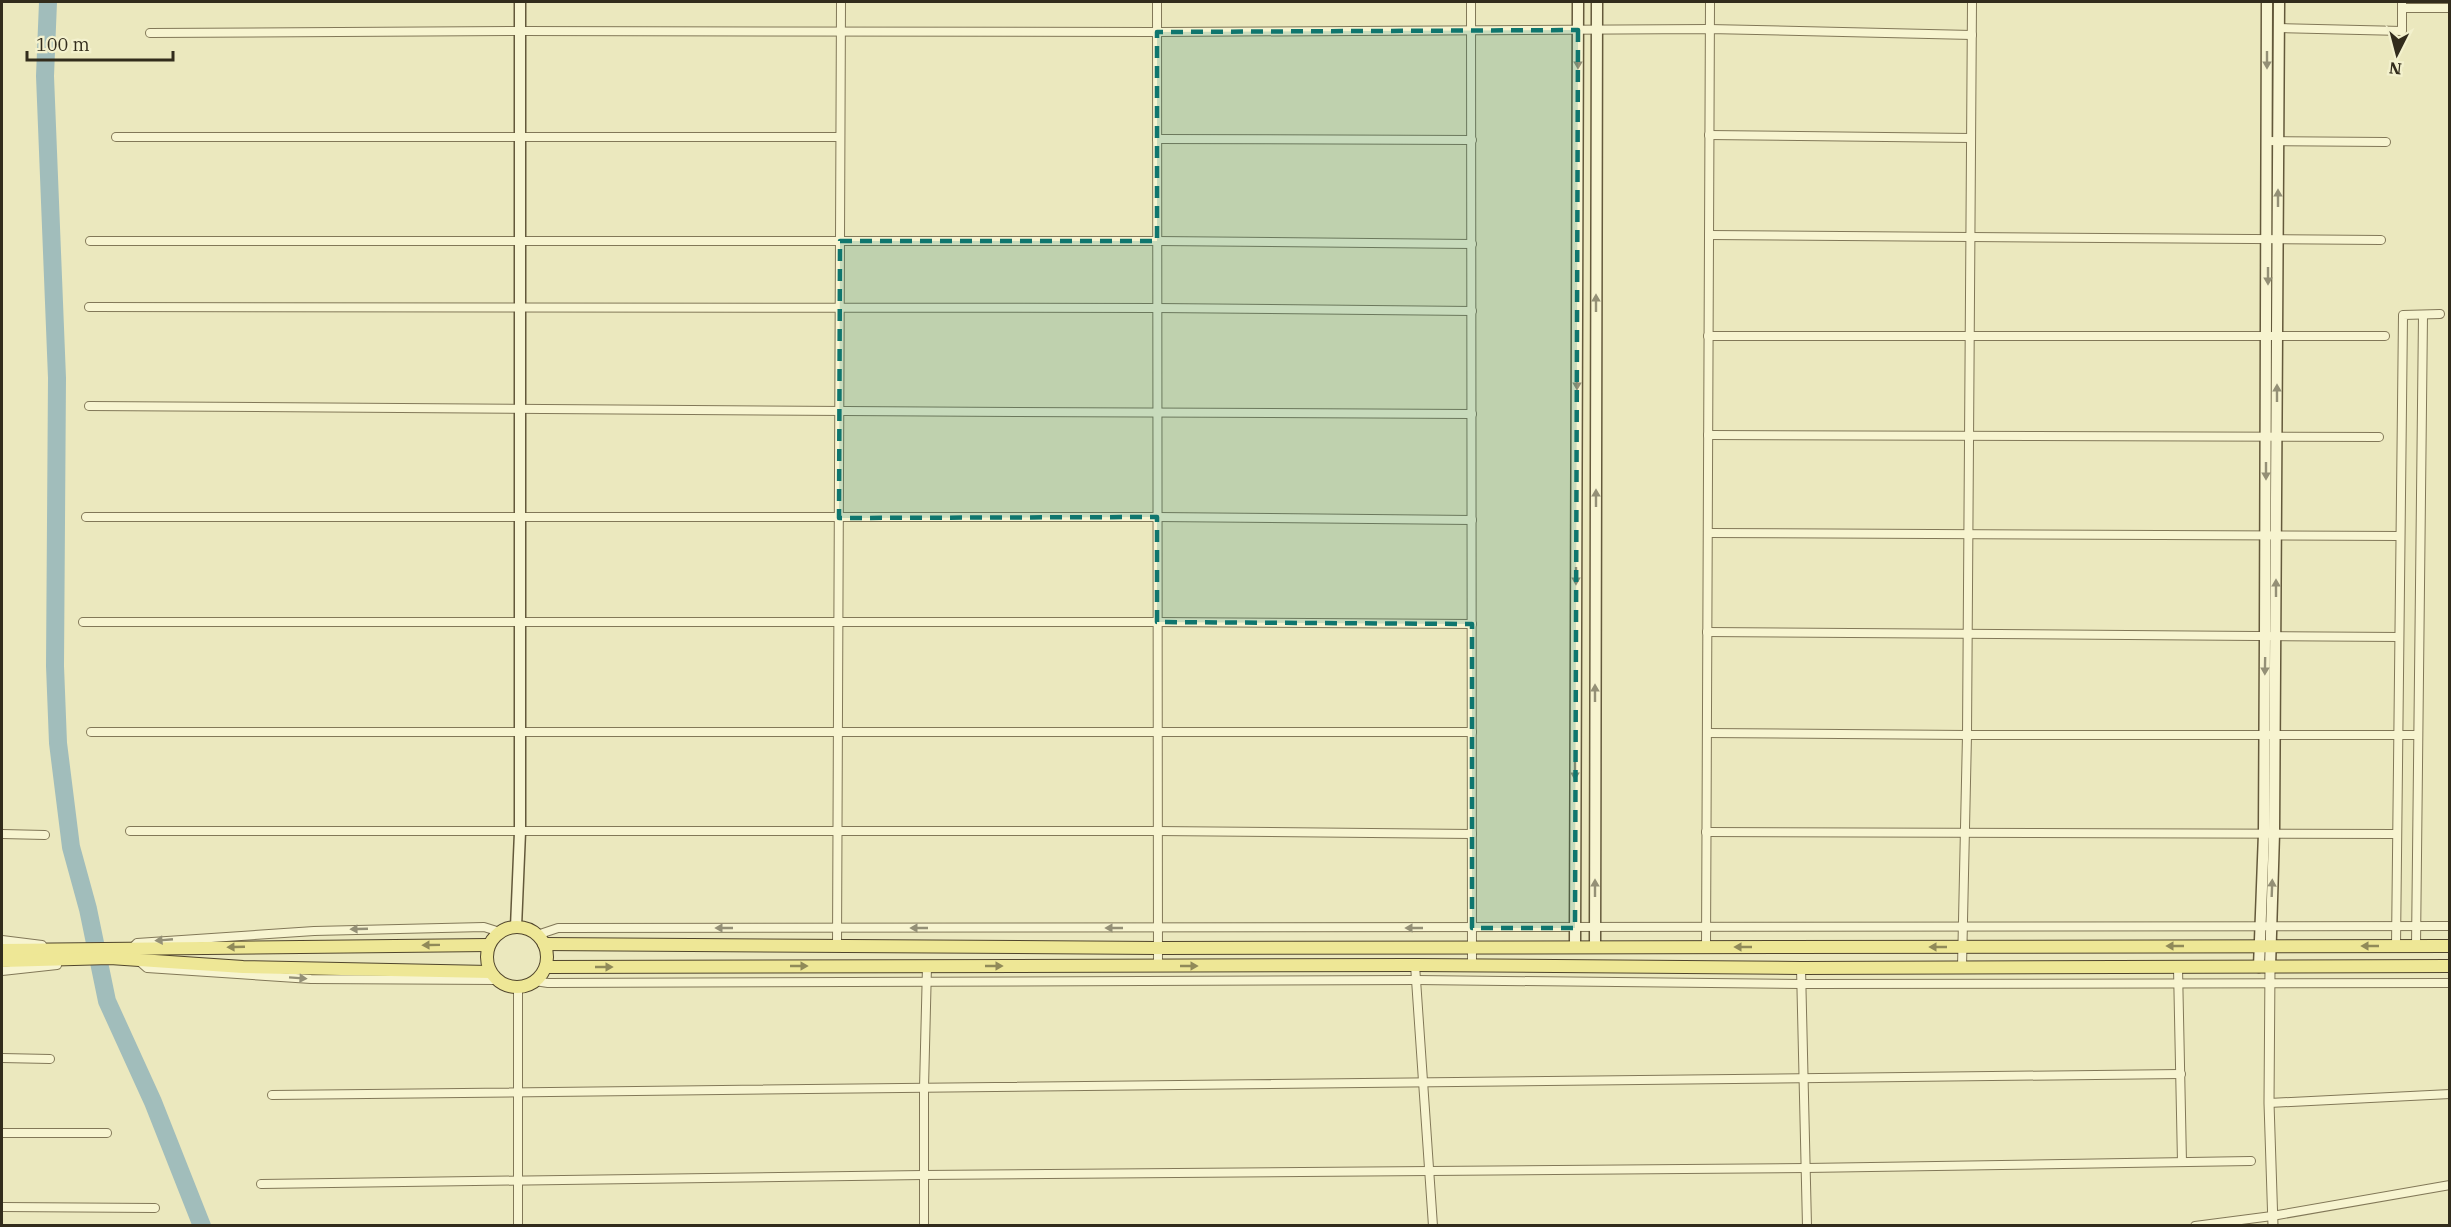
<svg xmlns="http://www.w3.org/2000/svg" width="2451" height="1227" viewBox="0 0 2451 1227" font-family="'IBM Plex Serif',serif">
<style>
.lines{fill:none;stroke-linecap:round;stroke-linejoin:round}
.river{stroke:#a1bdbb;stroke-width:18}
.minor-casing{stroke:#827858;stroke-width:10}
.tertiary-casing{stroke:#827858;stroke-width:11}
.secondary-casing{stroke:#64593b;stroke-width:13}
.primary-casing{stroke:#50452c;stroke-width:14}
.minor{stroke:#f7f4d0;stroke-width:8}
.tertiary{stroke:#f7f4d0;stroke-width:9}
.secondary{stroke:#f7f4d0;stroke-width:10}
.primary{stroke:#eee796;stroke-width:12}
.oneway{fill:#949076}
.oneway2{fill:#908a59}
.marked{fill:#0f766e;fill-opacity:0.2;stroke:#0f766e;stroke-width:4.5;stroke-dasharray:12 8;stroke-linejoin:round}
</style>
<rect width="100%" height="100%" fill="#ebe8be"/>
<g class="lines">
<!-- river -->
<polyline class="river" points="48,2 45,76 57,378 55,666 58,743 71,847 88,909 107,1001 153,1102 202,1226"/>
<!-- minor casing -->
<g class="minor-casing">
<g id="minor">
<polyline points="1157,2 1158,967"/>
<polyline points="1471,2 1472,965"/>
<polyline points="2402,8 2450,8"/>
<polyline points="2279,28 2402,31 2402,2"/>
<polyline points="150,33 520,31 1157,32 1709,29 1972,35"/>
<polyline points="1709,135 1971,138"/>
<polyline points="116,137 840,137"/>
<polyline points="1157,139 1472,140"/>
<polyline points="2267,141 2386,142"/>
<polyline points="1709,235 2381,240"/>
<polyline points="90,241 1157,241 1472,244"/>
<polyline points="89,307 1157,308 1472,311"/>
<polyline points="1708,336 2385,336"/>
<path d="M 89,406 C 550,412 1011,411 1472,414"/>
<polyline points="1708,435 2379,437"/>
<polyline points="86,517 1157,517 1472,520"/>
<polyline points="1708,533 2400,536"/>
<polyline points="83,622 1157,622 1472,624"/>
<polyline points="1707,632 2399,637"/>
<polyline points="91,732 1472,732"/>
<polyline points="1707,733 1967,735 2418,735"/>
<polyline points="130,831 1157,831 1472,834"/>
<polyline points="1706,832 2397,834"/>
<polyline points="2,834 45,835"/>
<polyline points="537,935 558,928 2450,926"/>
<polyline points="2,940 42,945"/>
<polyline points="837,946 841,2"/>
<polyline points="2396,946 2403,315 2440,314"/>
<polyline points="2416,946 2423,315"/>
<polyline points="1706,947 1710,2"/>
<polyline points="131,949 137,943 314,931 484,927 500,932"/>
<polyline points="139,961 147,968 311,979 497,980"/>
<polyline points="1415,965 1433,1226"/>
<polyline points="1962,967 1967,735 1972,2"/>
<polyline points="1801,968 1807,1226"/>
<polyline points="2178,968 2182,1162"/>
<polyline points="2,971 57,965"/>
<polyline points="535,981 548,983 1416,980 1801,984 2450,983"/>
<polyline points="2,1058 50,1059"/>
<polyline points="272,1095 2181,1074"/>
<polyline points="2269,1103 2450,1094"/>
<polyline points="2,1133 107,1133"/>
<polyline points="261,1184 923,1175 1806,1168 2251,1161"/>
<polyline points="2,1207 155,1208"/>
<polyline points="518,1226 518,987"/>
<polyline points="924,1226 924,1088 927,966"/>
<polyline points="2195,1226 2272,1216 2450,1185"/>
</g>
</g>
<!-- tertiary casing -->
<g class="tertiary-casing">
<polyline id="tertiary" points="2270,967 2269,1103 2273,1226"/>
</g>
<!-- secondary casing -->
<g class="secondary-casing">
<g id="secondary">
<polyline points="516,927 520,832 520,2"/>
<polyline points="1575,946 1578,2"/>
<polyline points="1595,947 1597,2"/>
<polyline points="2259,967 2264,833 2265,636 2267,2"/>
<polyline points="2270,967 2274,833 2279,2"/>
</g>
</g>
<!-- primary casing -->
<g class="primary-casing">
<g id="primary">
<circle cx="517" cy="957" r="30"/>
<polyline points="544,944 1158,948 2450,946"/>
<polyline points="2,950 489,945"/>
<polyline points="2,961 110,958 243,967 490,972"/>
<polyline points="546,967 1415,965 1801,968 2450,966"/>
</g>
</g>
<!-- minor -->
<use href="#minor" class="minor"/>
<!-- tertiary -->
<use href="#tertiary" class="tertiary"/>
<!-- secondary -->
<use href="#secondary" class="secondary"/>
<!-- primary -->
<use href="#primary" class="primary"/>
</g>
<!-- one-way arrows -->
<defs><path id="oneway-solid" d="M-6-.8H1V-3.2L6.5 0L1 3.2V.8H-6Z" transform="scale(1.5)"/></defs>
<g class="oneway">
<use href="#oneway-solid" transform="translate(1578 60) rotate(90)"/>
<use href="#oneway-solid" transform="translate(2267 60) rotate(90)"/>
<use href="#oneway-solid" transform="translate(2278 198) rotate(-90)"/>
<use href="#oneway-solid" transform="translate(2268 276) rotate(90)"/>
<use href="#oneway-solid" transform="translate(1596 303) rotate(-90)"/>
<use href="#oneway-solid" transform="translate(1577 381) rotate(90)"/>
<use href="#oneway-solid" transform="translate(2277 393) rotate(-90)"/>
<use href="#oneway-solid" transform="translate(2266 471) rotate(90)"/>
<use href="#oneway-solid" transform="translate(1596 498) rotate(-90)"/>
<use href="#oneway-solid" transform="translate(1576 576) rotate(90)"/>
<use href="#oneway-solid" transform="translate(2276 588) rotate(-90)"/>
<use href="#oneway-solid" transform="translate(2265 666) rotate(91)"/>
<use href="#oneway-solid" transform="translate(1595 693) rotate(-90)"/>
<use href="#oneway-solid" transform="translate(1575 771) rotate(90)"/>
<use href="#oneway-solid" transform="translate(1595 888) rotate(-90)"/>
<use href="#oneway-solid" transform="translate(2272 888) rotate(-88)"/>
<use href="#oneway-solid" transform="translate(724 928) rotate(180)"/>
<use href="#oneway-solid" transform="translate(919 928) rotate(-180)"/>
<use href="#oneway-solid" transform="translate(1114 928) rotate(-180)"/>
<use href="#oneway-solid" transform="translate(1414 928) rotate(-180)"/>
<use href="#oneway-solid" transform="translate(359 929) rotate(178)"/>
<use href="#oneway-solid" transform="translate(164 940) rotate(175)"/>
<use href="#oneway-solid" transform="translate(298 978) rotate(4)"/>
</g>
<g class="oneway2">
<use href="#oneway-solid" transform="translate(431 945) rotate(179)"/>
<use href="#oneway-solid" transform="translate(2175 946) rotate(180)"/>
<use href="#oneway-solid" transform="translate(2370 946) rotate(-180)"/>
<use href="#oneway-solid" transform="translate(236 947) rotate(178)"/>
<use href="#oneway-solid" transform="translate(1743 947) rotate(180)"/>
<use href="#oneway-solid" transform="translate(1938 947) rotate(180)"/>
<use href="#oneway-solid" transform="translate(799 966)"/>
<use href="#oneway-solid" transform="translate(994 966)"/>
<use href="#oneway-solid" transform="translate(1189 966)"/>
<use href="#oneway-solid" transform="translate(604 967)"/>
</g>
<!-- marked area -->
<path class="marked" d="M 1578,30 L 1575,928 L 1472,928 L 1472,624 L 1157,622 L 1157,517 L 839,518 L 840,241 L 1157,241 L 1157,32 Z"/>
<!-- border -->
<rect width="2451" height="1227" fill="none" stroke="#322c1c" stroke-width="6"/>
<!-- north arrow -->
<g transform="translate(2397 54) rotate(186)" stroke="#f3f1cd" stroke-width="4.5" paint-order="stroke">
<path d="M0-4.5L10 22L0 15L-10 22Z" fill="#322c1c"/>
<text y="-9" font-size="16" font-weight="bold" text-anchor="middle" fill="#322c1c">N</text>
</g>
<!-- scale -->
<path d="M27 51v9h146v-9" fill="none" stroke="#322c1c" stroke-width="3"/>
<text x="36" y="51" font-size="18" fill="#322c1c" stroke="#f3f1cd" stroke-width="4.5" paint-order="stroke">100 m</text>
</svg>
